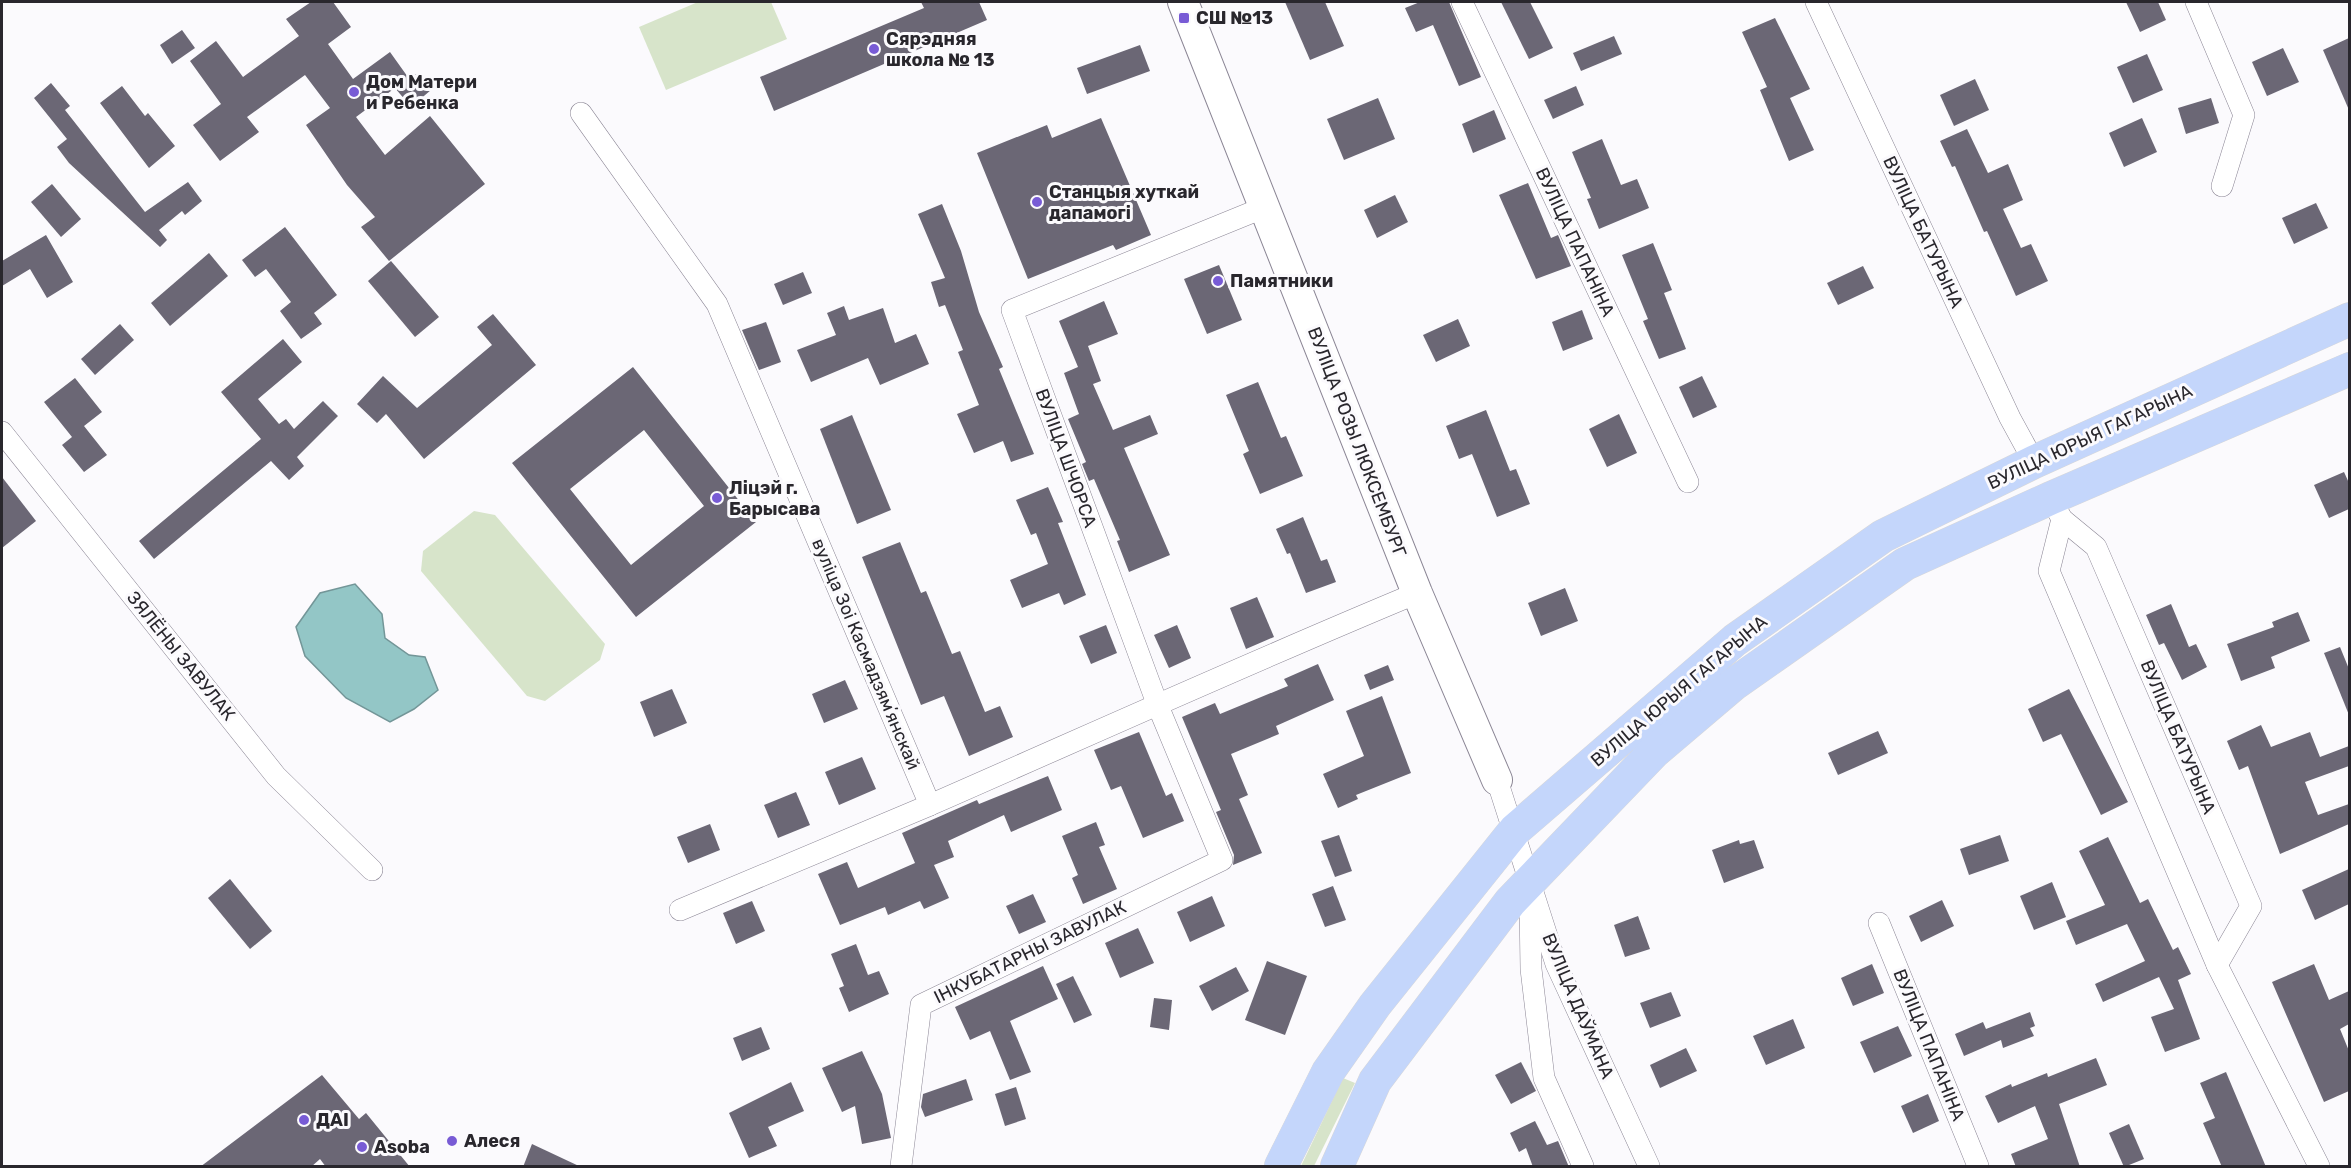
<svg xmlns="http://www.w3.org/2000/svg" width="2351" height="1168" viewBox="0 0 2351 1168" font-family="Rubik,sans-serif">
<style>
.green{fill:#d7e4ca}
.water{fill:#93c6c6;stroke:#739698;stroke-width:1.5}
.building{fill:#6b6775;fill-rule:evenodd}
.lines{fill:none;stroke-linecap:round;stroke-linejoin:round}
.street-casing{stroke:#8b8695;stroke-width:22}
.secondary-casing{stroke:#8b8695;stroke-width:32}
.primary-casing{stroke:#d8d8d9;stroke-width:34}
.street{stroke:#fff;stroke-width:21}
.secondary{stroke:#fff;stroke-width:30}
.primary{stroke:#c4d6fb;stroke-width:33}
.poi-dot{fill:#785bd5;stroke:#fbfafd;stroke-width:2}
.labels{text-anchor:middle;stroke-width:6;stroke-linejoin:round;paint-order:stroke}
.poi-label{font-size:18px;font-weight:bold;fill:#29272d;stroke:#fbfafd;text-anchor:start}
.street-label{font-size:18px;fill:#29272d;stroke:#fbfafd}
</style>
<rect width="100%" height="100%" fill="#fbfafd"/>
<!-- green -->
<g class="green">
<polygon points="698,2 771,2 787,39 666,90 639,27"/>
<polygon points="474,511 495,515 605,644 600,660 545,701 527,696 421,571 423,551"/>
<polygon points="1343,1078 1355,1083 1314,1166 1301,1166"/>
</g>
<!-- water -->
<polygon class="water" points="355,584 382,614 385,638 409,655 425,657 438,690 414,709 390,722 346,698 305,656 296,627 320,593"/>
<!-- building -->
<g class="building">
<polygon points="311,2 333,2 351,27 328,44 353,79 390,52 410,80 416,74 431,90 411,107 395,88 356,117 385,155 430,116 485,184 389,261 361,227 375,217 347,185 306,125 330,108 305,75 247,117 259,132 220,161 193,125 221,104 190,61 216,41 243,77 299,36 286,19"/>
<polygon points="921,2 979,2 987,20 774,111 760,77 924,8"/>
<polygon points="1285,2 1325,2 1344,46 1310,60"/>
<polygon points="1420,2 1449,2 1481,77 1459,86 1433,25 1416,32 1405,8"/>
<polygon points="1501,2 1530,2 1553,48 1529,59"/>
<polygon points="2126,2 2158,2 2166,20 2140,32"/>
<polygon points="1775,18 1810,89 1790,98 1814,150 1789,161 1760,90 1767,87 1742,32"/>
<polygon points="182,30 195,48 172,64 160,45"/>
<polygon points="1614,36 1622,54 1581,71 1573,53"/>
<polygon points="2349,38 2349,110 2323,50"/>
<polygon points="1140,45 1150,71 1087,94 1077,68"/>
<polygon points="2283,48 2299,82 2267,96 2252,62"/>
<polygon points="2147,54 2163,90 2133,103 2117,67"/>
<polygon points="1975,79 1989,110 1954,126 1940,95"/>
<polygon points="51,83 70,106 65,110 145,212 188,182 202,201 185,215 182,211 159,230 167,240 160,247 69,163 57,147 67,139 34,98"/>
<polygon points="122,86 145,116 148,113 175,146 149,168 100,103"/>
<polygon points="1576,86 1584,105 1553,119 1544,100"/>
<polygon points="1378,98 1395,139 1344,160 1327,119"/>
<polygon points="2211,98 2219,123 2186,134 2178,108"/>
<polygon points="1494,110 1506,139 1473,153 1462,124"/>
<polygon points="1101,118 1151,235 1116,250 1113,245 1028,279 977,153 1047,125 1052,138"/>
<polygon points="2142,118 2157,152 2124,167 2109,133"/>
<polygon points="1967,129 1988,173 2008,164 2023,200 2003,209 2021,248 2031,244 2048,281 2016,296 1987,231 1984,232 1955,166 1952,167 1940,141"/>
<polygon points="1602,139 1621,185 1637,179 1649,208 1599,229 1587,199 1591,198 1572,152"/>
<polygon points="1528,183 1551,238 1558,235 1571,266 1536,279 1499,195"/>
<polygon points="52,184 81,219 61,237 31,202"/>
<polygon points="1395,195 1408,222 1377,238 1364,210"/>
<polygon points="2316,203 2328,228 2294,244 2282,218"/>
<polygon points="942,204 961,251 979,312 1003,367 999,369 1034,454 1011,462 1003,441 974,453 957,414 979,405 958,352 963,350 945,305 939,307 931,282 945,278 918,214"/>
<polygon points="285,227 337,295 314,313 322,324 301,339 280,311 291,302 266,269 255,277 242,260"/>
<polygon points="46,235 73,282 47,298 30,269 2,286 2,261"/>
<polygon points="1653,243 1672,290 1664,293 1686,349 1659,359 1643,321 1648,319 1622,255"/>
<polygon points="209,253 228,276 170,326 151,303"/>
<polygon points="391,261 439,317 415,337 368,281"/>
<polygon points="1219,265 1242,320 1207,334 1184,279"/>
<polygon points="1863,266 1874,288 1838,305 1827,283"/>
<polygon points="803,272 812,293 783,305 774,284"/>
<polygon points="1104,301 1118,334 1088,346 1101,381 1093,384 1113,430 1150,415 1158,434 1124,448 1170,555 1129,572 1117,541 1120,540 1094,479 1089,481 1082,464 1086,462 1068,419 1079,414 1064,373 1078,367 1059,321"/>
<polygon points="844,306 849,320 883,308 895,343 916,334 929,364 880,385 868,358 811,382 797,350 836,335 827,313"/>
<polygon points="1582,310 1593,339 1563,351 1552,322"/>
<polygon points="493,314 536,365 424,459 386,414 377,423 357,404 383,376 417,408 492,345 477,327"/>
<polygon points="1458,319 1470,346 1436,362 1423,335"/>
<polygon points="766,322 781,362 759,370 742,330"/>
<polygon points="120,324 134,340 95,375 81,359"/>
<polygon points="283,339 302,362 258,399 279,424 286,419 294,429 323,401 338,416 297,457 304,466 289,480 271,461 154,559 139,541 261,439 221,392"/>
<path d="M 633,367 L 756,522 L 636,617 L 512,463 ZM 644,430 L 704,506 L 631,565 L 570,489 Z"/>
<polygon points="1702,376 1717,407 1693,418 1679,387"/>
<polygon points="75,378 102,412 84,426 107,455 84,472 62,445 72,437 44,402"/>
<polygon points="1258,382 1281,438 1286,436 1303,476 1260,494 1243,454 1249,451 1226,395"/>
<polygon points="1486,410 1510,471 1516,469 1530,504 1497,517 1472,454 1459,459 1446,426"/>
<polygon points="1619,414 1637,453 1607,467 1589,429"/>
<polygon points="852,415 891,510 857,524 820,429"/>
<polygon points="2344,472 2349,483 2349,509 2329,518 2314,485"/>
<polygon points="2,477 36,521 2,548"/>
<polygon points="1048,487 1063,522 1058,523 1086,595 1064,605 1059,593 1022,608 1010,580 1048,564 1036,533 1031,535 1016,500"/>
<polygon points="1303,517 1321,561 1327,559 1336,582 1306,593 1290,553 1287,554 1276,529"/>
<polygon points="900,542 921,593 926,591 952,654 960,651 985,712 1000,706 1013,737 969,756 944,696 921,705 862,557"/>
<polygon points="1565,588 1578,621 1541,636 1528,603"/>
<polygon points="1257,597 1274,637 1246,649 1230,608"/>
<polygon points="2171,604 2189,647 2196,644 2207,667 2182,680 2164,643 2159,645 2146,615"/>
<polygon points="2298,612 2310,641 2271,657 2275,668 2241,681 2227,644 2274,627 2272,622"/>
<polygon points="1106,625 1117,653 1091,664 1079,636"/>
<polygon points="1177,625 1191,658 1169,668 1154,635"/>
<polygon points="2340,647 2349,669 2349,715 2324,653"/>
<polygon points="1318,664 1334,700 1276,726 1279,734 1231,754 1248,795 1239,799 1262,853 1233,865 1234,855 1216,812 1221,810 1182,717 1215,703 1220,714 1288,686 1284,679"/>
<polygon points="1388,665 1394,680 1370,690 1364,675"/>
<polygon points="845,680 858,709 824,723 812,694"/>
<polygon points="672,689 687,723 654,737 640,702"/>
<polygon points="2069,689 2128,802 2101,815 2061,734 2043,742 2028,709"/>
<polygon points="1382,696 1411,773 1356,795 1358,799 1338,808 1323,774 1364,756 1346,711"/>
<polygon points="2261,725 2271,747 2310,732 2320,757 2349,746 2349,766 2305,782 2318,815 2349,804 2349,824 2280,854 2248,766 2239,770 2227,741"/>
<polygon points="1878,731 1888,753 1838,775 1828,753"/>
<polygon points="1139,732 1166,796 1172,793 1184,821 1143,838 1121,786 1111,790 1094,750"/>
<polygon points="862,757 876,789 839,805 825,772"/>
<polygon points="1048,776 1062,810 1011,832 1004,815 948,841 954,857 934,865 949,898 924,909 920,901 888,915 885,907 840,925 818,874 847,862 858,888 915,863 902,833 977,800 979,804"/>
<polygon points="796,792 810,825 778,838 764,805"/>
<polygon points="1096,822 1105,845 1099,847 1117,889 1083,904 1072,878 1078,875 1062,836"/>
<polygon points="710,824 720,850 688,863 677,837"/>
<polygon points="1339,835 1352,871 1335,877 1321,841"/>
<polygon points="2000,835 2009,861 1969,875 1960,849"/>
<polygon points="2108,837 2140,903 2148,899 2173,950 2178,947 2191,974 2178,980 2200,1039 2165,1052 2151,1017 2174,1009 2159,977 2103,1002 2095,984 2145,961 2127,924 2076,945 2066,921 2105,905 2079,851"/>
<polygon points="1739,840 1740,844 1754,840 1764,868 1724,883 1712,850"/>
<polygon points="2349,869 2349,904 2315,920 2302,890"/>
<polygon points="230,879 272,931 250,949 208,898"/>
<polygon points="2052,882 2066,917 2034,930 2020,896"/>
<polygon points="1333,886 1346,920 1325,927 1312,894"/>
<polygon points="1033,894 1046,922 1019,934 1006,906"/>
<polygon points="1212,896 1225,926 1190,942 1177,912"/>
<polygon points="1942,900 1954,926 1921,942 1909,916"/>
<polygon points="752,901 765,931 736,944 723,913"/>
<polygon points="1638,916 1650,949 1625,957 1614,925"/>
<polygon points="1138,928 1154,963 1120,978 1105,943"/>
<polygon points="856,944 868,975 879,971 889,994 849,1012 839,988 844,986 831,954"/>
<polygon points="1267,961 1307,976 1285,1035 1245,1020"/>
<polygon points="1872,964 1884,993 1853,1006 1841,978"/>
<polygon points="2314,964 2329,1000 2349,991 2349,1024 2340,1029 2349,1051 2349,1091 2324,1102 2272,982"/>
<polygon points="1043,966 1058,999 1010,1021 1031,1072 1010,1080 990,1031 970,1040 955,1007"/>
<polygon points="1236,967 1249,991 1212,1011 1199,986"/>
<polygon points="1073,976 1092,1015 1074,1023 1056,984"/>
<polygon points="1671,992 1681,1016 1650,1028 1640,1003"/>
<polygon points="1154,998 1172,1000 1169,1030 1150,1027"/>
<polygon points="2030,1012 2035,1026 2030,1028 2034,1036 2003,1048 2001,1040 1964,1056 1955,1034 1983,1022 1986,1029"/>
<polygon points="1793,1019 1805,1048 1766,1065 1753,1036"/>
<polygon points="1898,1026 1912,1056 1874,1073 1860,1042"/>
<polygon points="761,1027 770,1049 742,1061 733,1038"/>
<polygon points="1686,1048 1697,1071 1660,1088 1650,1065"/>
<polygon points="862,1051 882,1094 891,1138 862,1144 855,1106 842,1112 822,1068"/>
<polygon points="2096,1058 2107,1085 2059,1104 2080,1167 2016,1167 2011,1154 2048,1139 2035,1106 1998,1123 1985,1096 2011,1084 2012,1087 2047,1073 2048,1077"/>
<polygon points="1521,1062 1536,1091 1511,1104 1495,1075"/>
<polygon points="2226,1072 2239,1103 2266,1167 2222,1167 2203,1123 2215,1118 2200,1083"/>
<polygon points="322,1075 359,1119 366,1113 410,1167 326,1167 320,1159 311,1167 200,1167"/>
<polygon points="966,1079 973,1100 925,1117 921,1107 923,1094"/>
<polygon points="791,1082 804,1111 768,1127 777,1146 749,1158 729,1113"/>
<polygon points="1016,1087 1026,1119 1005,1126 995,1094"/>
<polygon points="1928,1094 1939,1121 1913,1133 1901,1106"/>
<polygon points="1535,1121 1547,1145 1558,1141 1569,1167 1533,1167 1526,1148 1519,1152 1510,1133"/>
<polygon points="2129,1124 2144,1159 2124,1167 2109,1133"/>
<polygon points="532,1144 581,1167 523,1167"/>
</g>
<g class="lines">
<!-- street casing -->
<g class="street-casing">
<g id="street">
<polyline points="1462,2 1688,482"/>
<polyline points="1816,2 2010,418 2034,462"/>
<polyline points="2196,2 2244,115 2222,186"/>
<polyline points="581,113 717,304 930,805 680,910"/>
<polyline points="2,432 276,776 372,870"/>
<polyline points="2056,508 2062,519 2096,547 2251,906 2217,965"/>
<polyline points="2062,519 2049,571 2217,965 2319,1166"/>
<polyline points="1497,780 1556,964 1649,1166"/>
<path d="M 930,805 C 1092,734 1253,661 1417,593"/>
<polyline points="1530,903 1531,969 1544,1078 1583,1166"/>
<polyline points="1879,923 1978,1166"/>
<polyline points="901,1166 921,1005 1222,860 1158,706 1012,310 1265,207"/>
</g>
</g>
<!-- secondary casing -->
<g class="secondary-casing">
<polyline id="secondary" points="1183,2 1417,593 1497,780"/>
</g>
<!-- primary casing -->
<g class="primary-casing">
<g id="primary">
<polyline points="1281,1166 1328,1072 1375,1005 1515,830 1735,640 1883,536 2034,462 2350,319"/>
<polyline points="1337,1166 1375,1081 1510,902 1654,752 1734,684 1905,564 2051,498 2350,369"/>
</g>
</g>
<!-- street -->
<use href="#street" class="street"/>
<!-- secondary -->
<use href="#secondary" class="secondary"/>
<!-- primary -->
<use href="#primary" class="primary"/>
</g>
<!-- markers -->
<g class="poi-dot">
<rect x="1178" y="12" width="12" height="12" rx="3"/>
<circle cx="874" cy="49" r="6"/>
<circle cx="354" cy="92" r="6"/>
<circle cx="1037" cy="202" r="6"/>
<circle cx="1218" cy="281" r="6"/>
<circle cx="717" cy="498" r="6"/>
<circle cx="304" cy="1120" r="6"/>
<circle cx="452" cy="1141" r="6"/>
<circle cx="362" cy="1147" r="6"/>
</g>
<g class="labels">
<!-- poi labels -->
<g class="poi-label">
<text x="1196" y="24">СШ №13</text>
<text x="886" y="45">Сярэдняя<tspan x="886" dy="21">школа № 13</tspan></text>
<text x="366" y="88">Дом Матери<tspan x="366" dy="21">и Ребенка</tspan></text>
<text x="1049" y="198">Станцыя хуткай<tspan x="1049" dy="21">дапамогі</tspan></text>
<text x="1230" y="287">Памятники</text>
<text x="729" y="494">Ліцэй г.<tspan x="729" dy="21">Барысава</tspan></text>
<text x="316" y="1126">ДАІ</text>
<text x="464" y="1147">Алеся</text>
<text x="374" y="1153">Asoba</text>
</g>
<!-- street labels -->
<g class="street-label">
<text transform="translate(1923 232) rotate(65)" y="6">ВУЛІЦА БАТУРЫНА</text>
<text transform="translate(1575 242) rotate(65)" y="6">ВУЛІЦА ПАПАНІНА</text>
<text transform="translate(2090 437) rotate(-25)" y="6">ВУЛІЦА ЮРЫЯ ГАГАРЫНА</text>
<text transform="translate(1357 442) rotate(69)" y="6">ВУЛІЦА РОЗЫ ЛЮКСЕМБУРГ</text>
<text transform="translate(1066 458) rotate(70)" y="6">ВУЛІЦА ШЧОРСА</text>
<text transform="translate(866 654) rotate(67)" y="6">вуліца Зоі Касмадзямʼянскай</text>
<text transform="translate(181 656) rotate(51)" y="6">ЗЯЛЁНЫ ЗАВУЛАК</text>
<text transform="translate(1679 691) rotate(-40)" y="6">ВУЛІЦА ЮРЫЯ ГАГАРЫНА</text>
<text transform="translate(2178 737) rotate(67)" y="6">ВУЛІЦА БАТУРЫНА</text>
<text transform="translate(1030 952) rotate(-26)" y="6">ІНКУБАТАРНЫ ЗАВУЛАК</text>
<text transform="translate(1578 1006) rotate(67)" y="6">ВУЛІЦА ДАЎМАНА</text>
<text transform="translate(1929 1045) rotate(68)" y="6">ВУЛІЦА ПАПАНІНА</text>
</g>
</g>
<!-- border -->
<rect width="2351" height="1168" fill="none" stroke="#29272d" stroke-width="6"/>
</svg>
